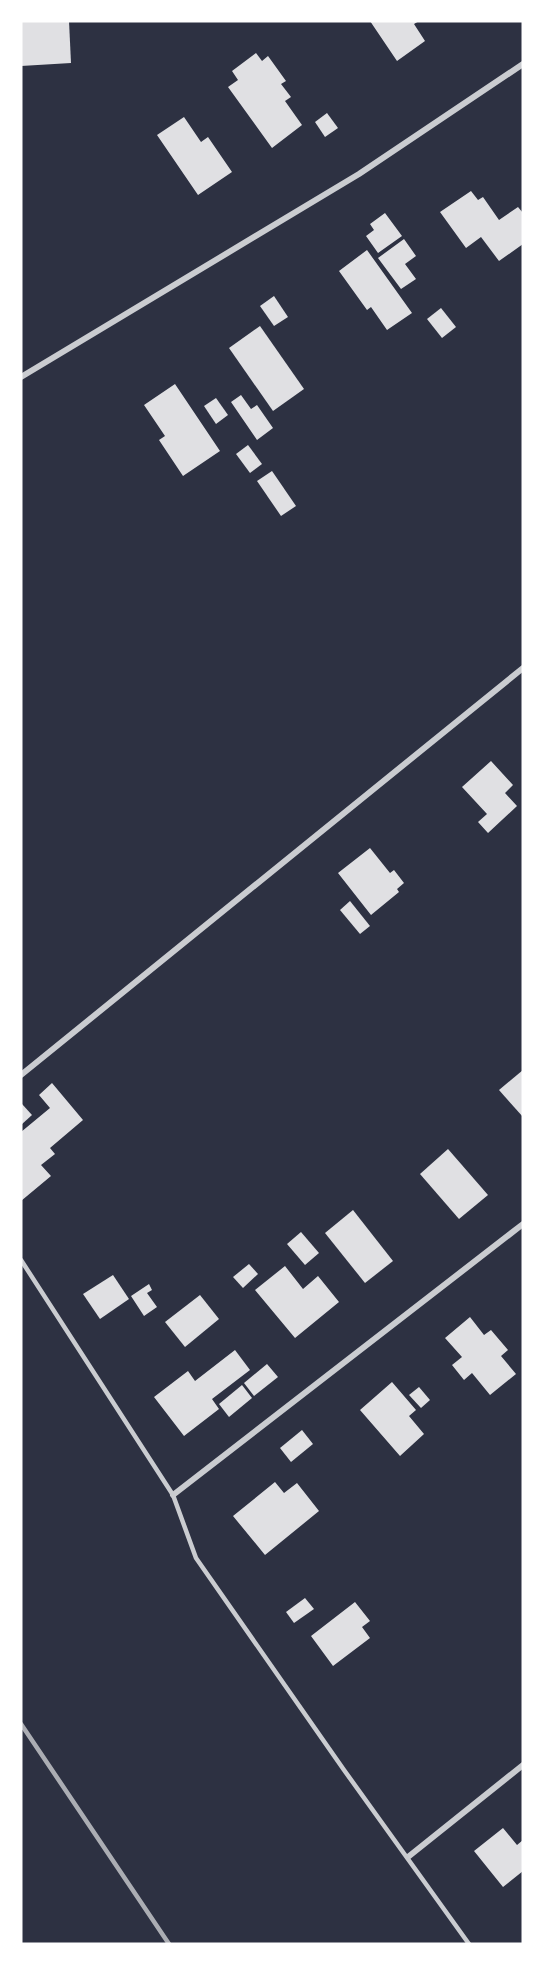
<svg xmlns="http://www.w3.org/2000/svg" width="544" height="1965" viewBox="0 0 544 1965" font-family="'Exo 2',sans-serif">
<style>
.building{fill:#e0e0e3}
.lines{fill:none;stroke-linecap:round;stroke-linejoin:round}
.service{stroke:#caccd0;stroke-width:4.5}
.minor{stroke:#caccd0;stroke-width:6}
.rail{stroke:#abadb3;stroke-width:4.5}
</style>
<rect width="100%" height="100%" fill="#2d3142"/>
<!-- building -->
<g class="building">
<polygon points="69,21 71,63 21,66 21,22"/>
<polygon points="370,21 419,21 414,24 425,41 397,61"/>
<polygon points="256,53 262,61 268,56 286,81 281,84 291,97 285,101 302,125 272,148 228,87 238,80 232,71"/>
<polygon points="327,113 338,128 325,137 315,122"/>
<polygon points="184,117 201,142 208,137 232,172 198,195 157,135"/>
<polygon points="471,191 478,200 483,197 499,220 518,207 523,213 523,244 499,261 481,237 466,248 440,212"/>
<polygon points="385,213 402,236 378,253 366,236 374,230 370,224"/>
<polygon points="404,239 416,256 405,264 416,279 401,289 378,258"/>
<polygon points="367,250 412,313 387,330 371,307 367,310 339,271"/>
<polygon points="274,296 288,317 274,326 260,306"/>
<polygon points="441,308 456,327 442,338 427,319"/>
<polygon points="260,326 304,389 273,411 229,348"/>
<polygon points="175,384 220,451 183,476 159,440 165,436 144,405"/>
<polygon points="241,395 251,409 257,405 273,428 257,440 231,402"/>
<polygon points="216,398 228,415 216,424 204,406"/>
<polygon points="248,445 262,464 250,473 236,454"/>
<polygon points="272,471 296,506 281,516 257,481"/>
<polygon points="491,761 513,785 505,793 517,806 488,833 478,822 487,814 462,787"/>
<polygon points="370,848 390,873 394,870 404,883 397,889 399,892 371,915 338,873"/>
<polygon points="350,901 370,926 360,934 340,910"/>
<polygon points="523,1070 523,1117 499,1090"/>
<polygon points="52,1083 83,1120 50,1148 55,1154 41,1165 51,1176 21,1201 21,1132 50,1108 39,1095"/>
<polygon points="22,1104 32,1115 21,1125 21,1105"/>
<polygon points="448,1149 488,1195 459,1219 420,1174"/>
<polygon points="353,1210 393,1261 365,1283 325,1233"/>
<polygon points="301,1232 319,1253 305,1265 287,1244"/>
<polygon points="249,1264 258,1274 243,1288 233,1277"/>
<polygon points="285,1266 303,1289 318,1276 339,1302 295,1338 255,1290"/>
<polygon points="113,1275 129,1299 100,1319 83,1294"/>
<polygon points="149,1284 152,1290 147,1293 157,1307 144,1316 131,1296"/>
<polygon points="200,1295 219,1319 185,1347 165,1322"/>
<polygon points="470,1317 484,1335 491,1330 508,1350 501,1356 516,1374 490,1395 472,1373 464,1380 452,1365 462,1357 445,1338"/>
<polygon points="235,1350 250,1370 212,1399 219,1409 184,1436 154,1397 188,1371 195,1381"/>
<polygon points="267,1364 278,1377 254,1396 244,1383"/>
<polygon points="392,1382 416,1410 409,1416 424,1434 400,1456 360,1410"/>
<polygon points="242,1385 252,1398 229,1417 219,1404"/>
<polygon points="419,1387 430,1400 421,1408 409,1395"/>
<polygon points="302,1430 313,1444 291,1462 280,1448"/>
<polygon points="275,1482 284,1493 297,1483 319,1511 265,1555 233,1516"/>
<polygon points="305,1598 314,1609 294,1623 286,1612"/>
<polygon points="355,1602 370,1621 362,1627 370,1638 333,1666 311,1636"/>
<polygon points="503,1828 517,1845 523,1840 523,1871 503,1887 474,1851"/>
</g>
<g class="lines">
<!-- service -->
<polyline class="service" points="21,1260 173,1495 196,1558 344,1770 469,1944"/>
<!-- minor -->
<g class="minor">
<polyline points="21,377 359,174 523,64"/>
<polyline points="21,1075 523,668"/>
<polyline points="173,1495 523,1224"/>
<polyline points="408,1857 523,1765"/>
</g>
<!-- rail -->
<polyline class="rail" points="21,1724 169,1944"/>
</g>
<!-- border -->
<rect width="544" height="1965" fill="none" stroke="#ffffff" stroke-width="45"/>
</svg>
